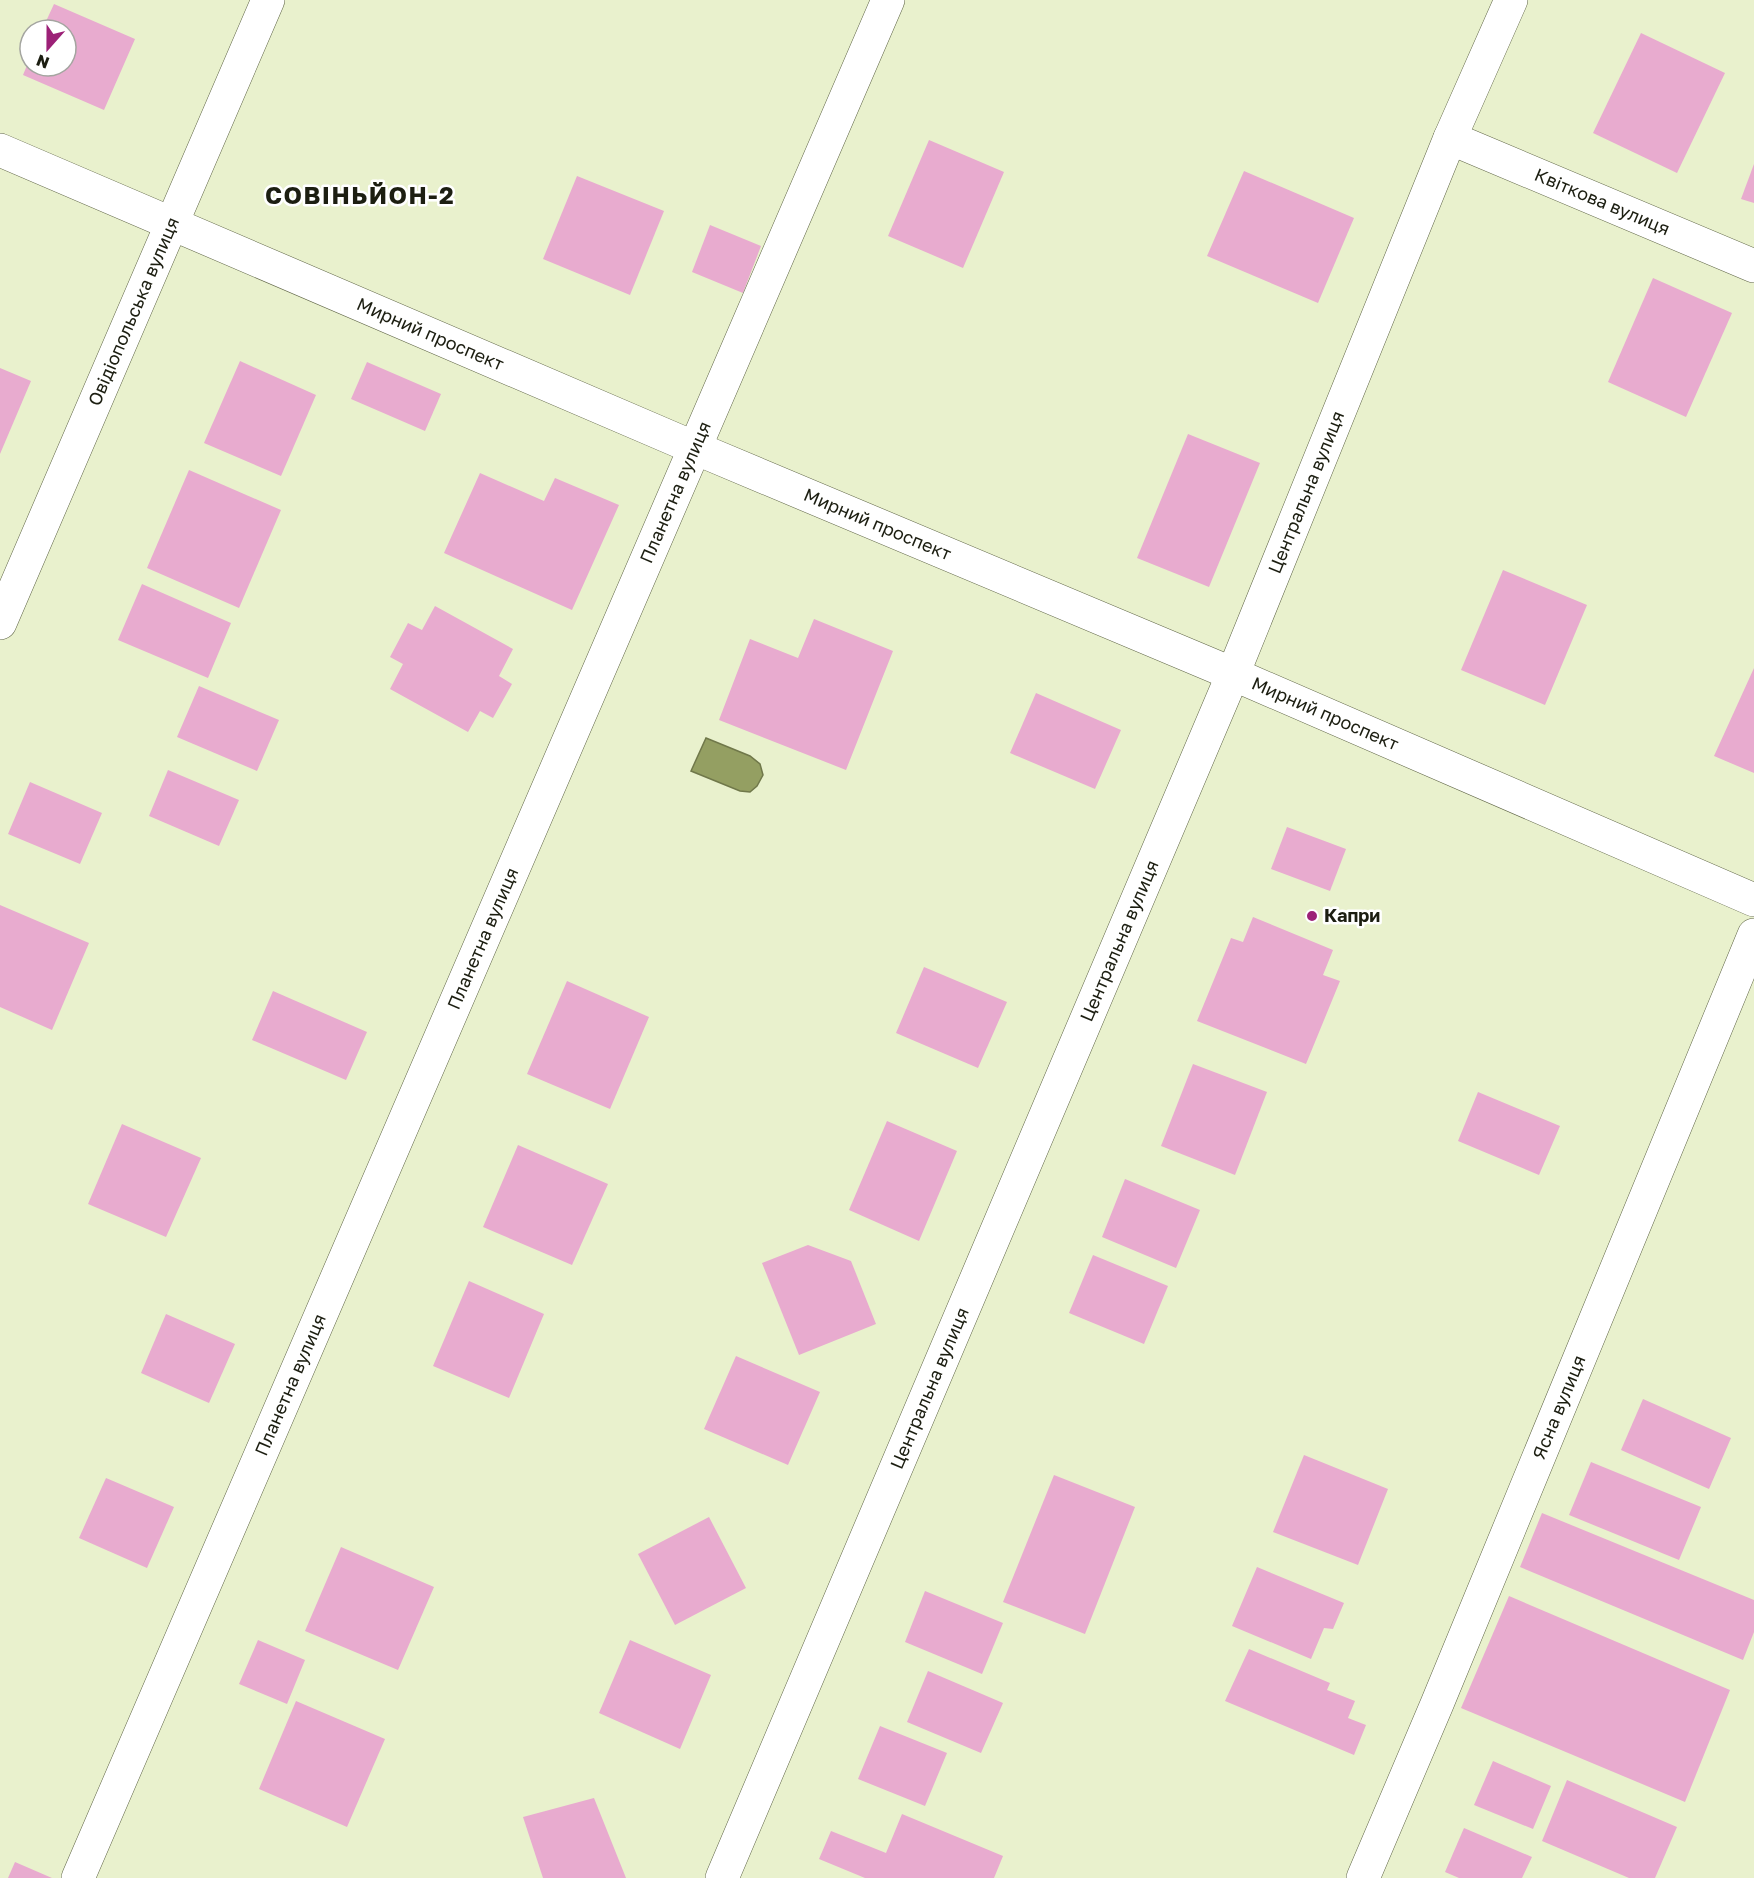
<svg xmlns="http://www.w3.org/2000/svg" width="1754" height="1878" viewBox="0 0 1754 1878" font-family="'Golos Text',sans-serif">
<style>
.water{fill:#949f62;stroke:#70784a;stroke-width:1.5}
.building{fill:#e8abcf}
.lines{fill:none;stroke-linecap:round;stroke-linejoin:round}
.minor-casing{stroke:#5f6546;stroke-width:34}
.minor{stroke:#fff;stroke-width:33}
.poi-dot{fill:#9c2177;stroke:#fff;stroke-width:2}
.labels{text-anchor:middle;stroke-width:5;stroke-linejoin:round;paint-order:stroke}
.street-label{font-size:18px;fill:#1c1e11;stroke:#fff}
.poi-label{font-size:18px;font-weight:bold;fill:#1c1e11;stroke:#fff;text-anchor:start}
.district-label{font-size:24px;font-weight:bold;letter-spacing:1.5px;fill:#1c1e11;stroke:#fff}
</style>
<rect width="100%" height="100%" fill="#e9f1cd"/>
<!-- water -->
<polygon class="water" points="706,738 750,756 760,764 763,775 757,786 750,792 740,791 691,771"/>
<!-- building -->
<g class="building">
<polygon points="54,4 135,39 104,110 23,75 30,58 30,66 66,66 66,30 42,30"/>
<polygon points="1641,33 1725,73 1677,173 1593,133"/>
<polygon points="929,140 1004,172 963,268 888,236"/>
<polygon points="1754,164 1754,203 1741,199"/>
<polygon points="1244,171 1354,218 1318,303 1207,256"/>
<polygon points="577,176 664,211 630,295 543,259"/>
<polygon points="710,225 761,246 743,293 692,272"/>
<polygon points="1653,278 1732,313 1686,417 1608,382"/>
<polygon points="240,361 316,395 281,476 204,443"/>
<polygon points="367,362 441,394 425,431 351,399"/>
<polygon points="0,368 31,381 0,454"/>
<polygon points="1188,434 1260,463 1209,587 1137,558"/>
<polygon points="189,470 281,510 239,608 147,568"/>
<polygon points="480,473 544,501 555,478 619,505 572,610 444,553"/>
<polygon points="1503,570 1587,605 1545,705 1461,670"/>
<polygon points="142,584 231,623 208,678 118,640"/>
<polygon points="435,606 513,649 499,676 512,684 493,718 480,711 468,732 390,689 403,664 390,657 408,623 422,630"/>
<polygon points="814,619 893,651 846,770 719,720 750,639 798,658"/>
<polygon points="1754,668 1754,773 1714,756"/>
<polygon points="199,686 279,720 257,771 177,737"/>
<polygon points="1036,693 1121,730 1095,789 1010,753"/>
<polygon points="168,770 239,800 219,846 149,816"/>
<polygon points="30,782 102,813 80,864 8,834"/>
<polygon points="1287,827 1346,849 1330,891 1271,869"/>
<polygon points="0,905 89,943 52,1030 0,1007"/>
<polygon points="1253,917 1333,950 1323,975 1340,981 1306,1064 1197,1021 1231,938 1243,942"/>
<polygon points="924,967 1007,1002 978,1068 896,1033"/>
<polygon points="567,981 649,1017 610,1109 527,1074"/>
<polygon points="273,991 367,1032 346,1080 252,1040"/>
<polygon points="1193,1064 1267,1092 1235,1175 1161,1146"/>
<polygon points="1478,1092 1560,1126 1539,1175 1458,1141"/>
<polygon points="887,1121 957,1151 919,1241 849,1210"/>
<polygon points="122,1124 201,1158 166,1237 88,1204"/>
<polygon points="518,1145 608,1184 572,1265 483,1227"/>
<polygon points="1125,1179 1200,1210 1176,1268 1102,1237"/>
<polygon points="808,1245 851,1261 876,1324 799,1355 762,1263"/>
<polygon points="1093,1255 1168,1286 1144,1344 1069,1313"/>
<polygon points="469,1281 544,1314 509,1398 433,1366"/>
<polygon points="166,1314 235,1344 209,1403 141,1373"/>
<polygon points="736,1356 820,1392 788,1465 704,1429"/>
<polygon points="1643,1399 1731,1438 1709,1489 1621,1450"/>
<polygon points="1304,1455 1388,1489 1358,1565 1273,1532"/>
<polygon points="1591,1462 1701,1507 1679,1560 1569,1515"/>
<polygon points="1054,1475 1135,1507 1085,1634 1003,1602"/>
<polygon points="106,1478 174,1507 147,1568 79,1538"/>
<polygon points="1542,1513 1754,1600 1754,1632 1743,1660 1520,1567"/>
<polygon points="709,1517 746,1588 675,1625 638,1554"/>
<polygon points="341,1547 434,1587 398,1670 305,1631"/>
<polygon points="1257,1567 1344,1603 1333,1629 1324,1628 1311,1659 1232,1626"/>
<polygon points="925,1591 1003,1623 982,1674 905,1642"/>
<polygon points="1509,1596 1730,1690 1685,1802 1461,1708"/>
<polygon points="258,1640 305,1660 287,1704 239,1684"/>
<polygon points="630,1640 711,1675 680,1749 599,1713"/>
<polygon points="1249,1649 1330,1683 1327,1690 1355,1701 1348,1718 1366,1725 1354,1755 1225,1701"/>
<polygon points="928,1671 1003,1703 981,1753 907,1722"/>
<polygon points="296,1701 385,1739 347,1827 259,1789"/>
<polygon points="880,1726 947,1753 925,1806 858,1779"/>
<polygon points="1493,1761 1551,1786 1533,1829 1474,1805"/>
<polygon points="1567,1780 1677,1827 1655,1878 1629,1878 1542,1841"/>
<polygon points="594,1798 626,1878 543,1878 523,1817"/>
<polygon points="902,1814 1003,1856 994,1878 865,1878 819,1859 831,1831 886,1853"/>
<polygon points="1464,1828 1532,1857 1522,1878 1459,1878 1445,1872"/>
<polygon points="15,1862 52,1878 8,1878"/>
</g>
<g class="lines">
<!-- minor casing -->
<g class="minor-casing">
<g id="minor">
<path id="s1" d="M 1450,138 L 1754,266"/>
<path id="s2" d="M 0,150 L 695,448 L 1233,674 L 1754,900"/>
<path id="s3" d="M 0,623 L 268,0"/>
<path id="s4" d="M 78,1878 L 888,0"/>
<path id="s5" d="M 722,1878 L 1233,674 L 1450,138 L 1511,0"/>
<path id="s6" d="M 1363,1878 L 1437,1704 L 1754,935"/>
</g>
</g>
<!-- minor -->
<use href="#minor" class="minor"/>
</g>
<!-- markers -->
<circle class="poi-dot" cx="1312" cy="916" r="6"/>
<g class="labels">
<!-- street labels -->
<g class="street-label">
<text dy="6" stroke="none"><textPath href="#s1" startOffset="165">Квіткова вулиця</textPath></text>
<text dy="6" stroke="none"><textPath href="#s3" startOffset="339">Овідіопольська вулиця</textPath></text>
<text dy="6" stroke="none"><textPath href="#s2" startOffset="468">Мирний проспект</textPath></text>
<text dy="6" stroke="none"><textPath href="#s5" startOffset="1504">Центральна вулиця</textPath></text>
<text dy="6" stroke="none"><textPath href="#s4" startOffset="1509">Планетна вулиця</textPath></text>
<text dy="6" stroke="none"><textPath href="#s2" startOffset="954">Мирний проспект</textPath></text>
<text dy="6" stroke="none"><textPath href="#s2" startOffset="1440">Мирний проспект</textPath></text>
<text dy="6" stroke="none"><textPath href="#s4" startOffset="1023">Планетна вулиця</textPath></text>
<text dy="6" stroke="none"><textPath href="#s5" startOffset="1018">Центральна вулиця</textPath></text>
<text dy="6" stroke="none"><textPath href="#s4" startOffset="537">Планетна вулиця</textPath></text>
<text dy="6" stroke="none"><textPath href="#s5" startOffset="532">Центральна вулиця</textPath></text>
<text dy="6" stroke="none"><textPath href="#s6" startOffset="510">Ясна вулиця</textPath></text>
</g>
<!-- poi labels -->
<g class="poi-label">
<text x="1324" y="922">Капри</text>
</g>
<!-- district labels -->
<g class="district-label">
<text x="360" y="204">СОВІНЬЙОН-2</text>
</g>
</g>
<!-- north arrow -->
<g transform="translate(48 48) rotate(201)"><circle r="28" fill="#ffffff" stroke="#a4a5a0" stroke-width="1.5"/>
<path d="M0-4.5L10 22L0 15L-10 22Z" fill="#9c2177"/>
<text y="-9" font-size="16" font-weight="bold" text-anchor="middle" fill="#1c1e11">N</text>
</g>
</svg>
